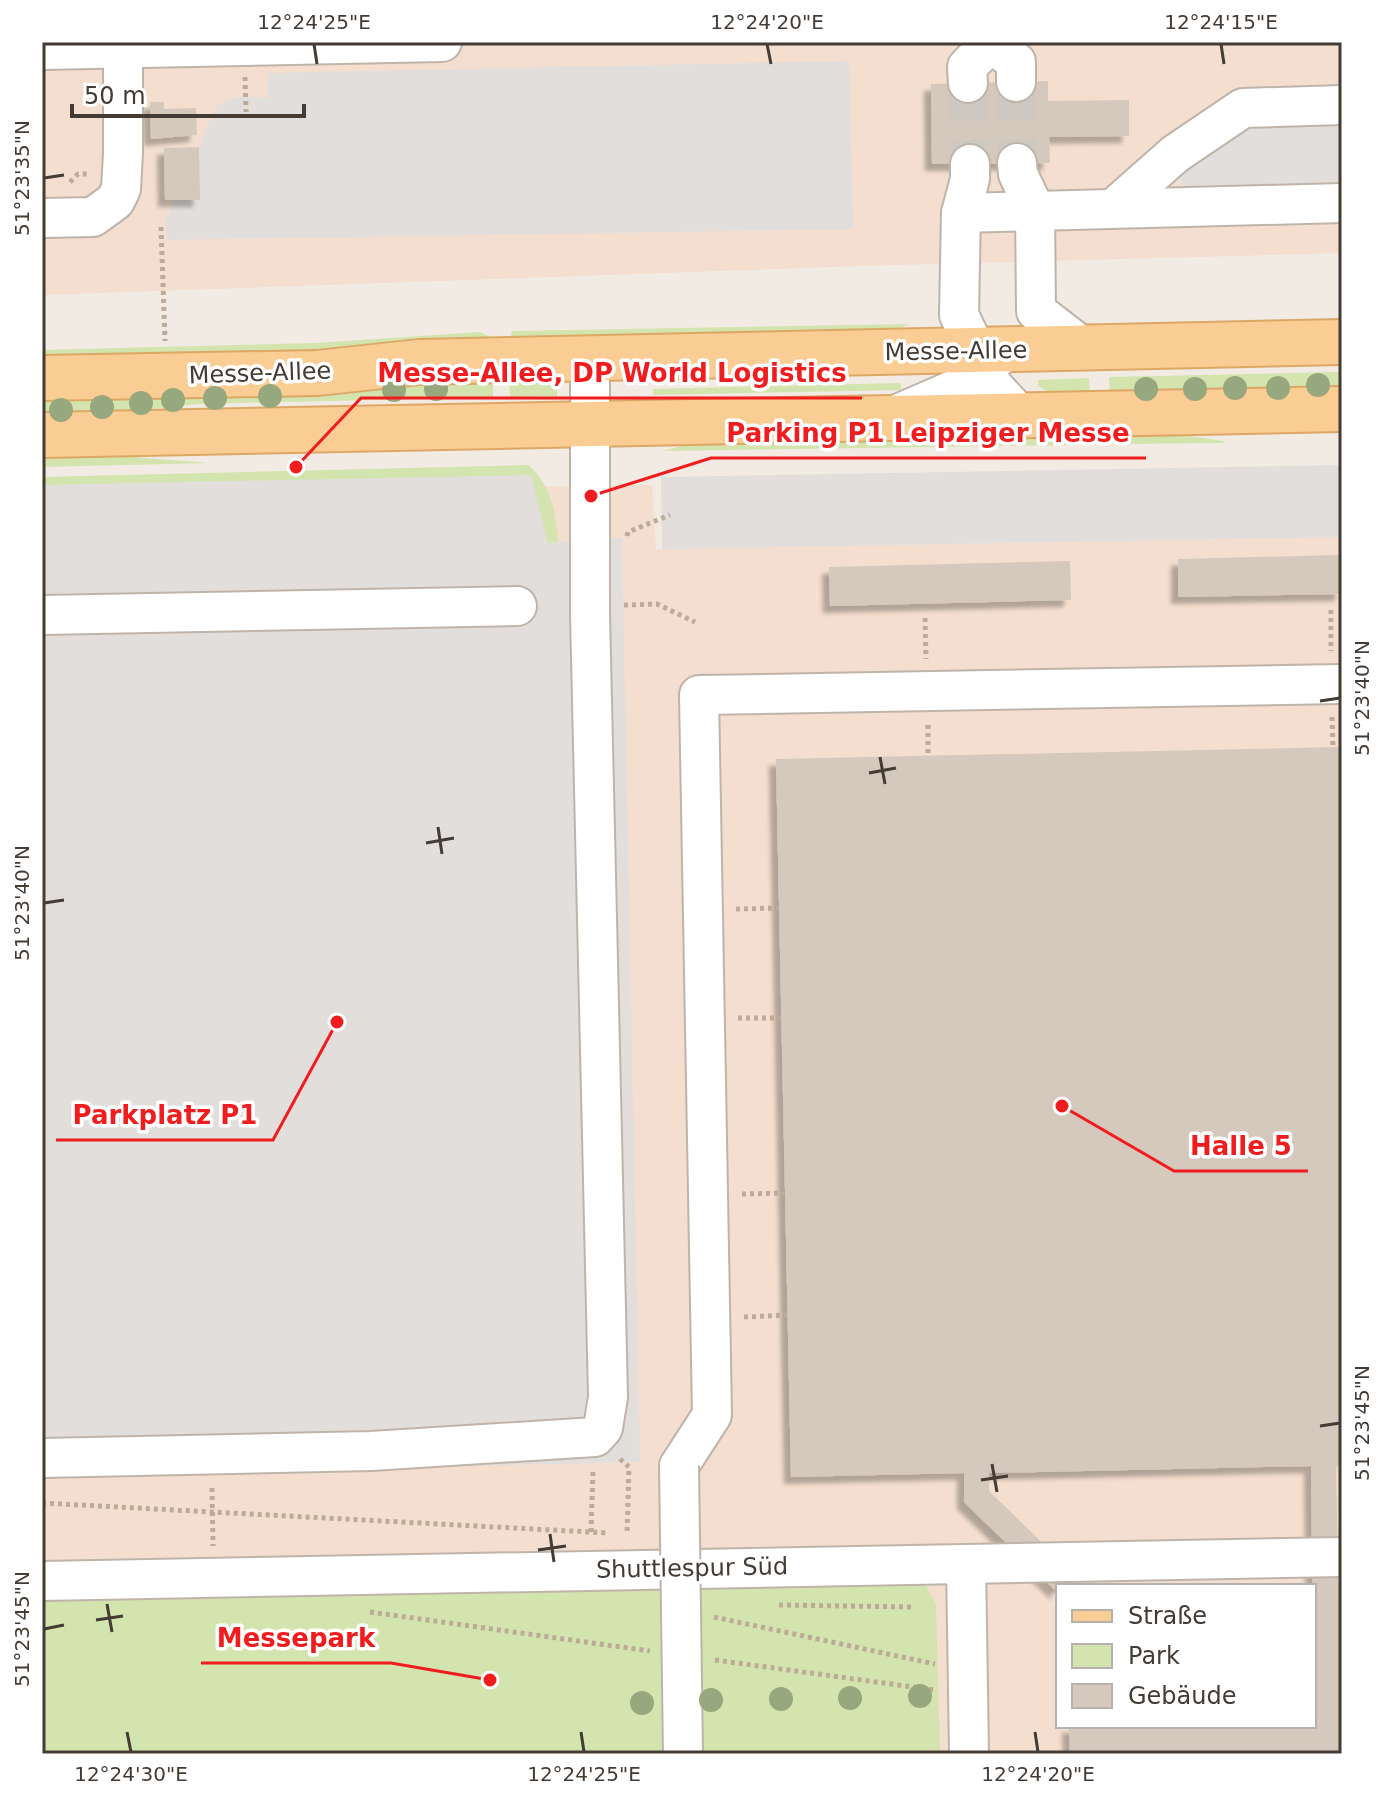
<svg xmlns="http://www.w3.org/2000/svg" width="1384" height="1796" viewBox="0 0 1384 1796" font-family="'DejaVu Sans',sans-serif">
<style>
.commercial{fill:#f3decf;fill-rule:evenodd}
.green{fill:#d4e4ae}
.parking{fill:#e2dedc}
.building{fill:#d5c8bd;filter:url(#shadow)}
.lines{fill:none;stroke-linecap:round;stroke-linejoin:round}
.minor-tunnel{stroke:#cec8c1;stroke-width:38;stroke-dasharray:38 19;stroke-linecap:butt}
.minor-casing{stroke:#bfb4aa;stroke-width:42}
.major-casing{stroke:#dda766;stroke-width:48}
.path{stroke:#bdab99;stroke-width:5;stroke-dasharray:4 4;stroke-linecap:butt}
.minor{stroke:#fff;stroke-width:38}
.major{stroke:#f9cd94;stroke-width:44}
.minor-bridge-casing{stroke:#bfb4aa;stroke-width:42;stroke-linecap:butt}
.minor-bridge{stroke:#fff;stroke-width:38}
.tree{fill:#98a87e}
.ticks{fill:none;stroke:#433b34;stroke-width:3}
.labels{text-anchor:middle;stroke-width:7;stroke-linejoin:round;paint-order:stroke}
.street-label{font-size:24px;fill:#433b34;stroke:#fff}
.leader{fill:none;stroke:#f01c1d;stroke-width:3}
.callout-dot{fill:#f01c1d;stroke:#fff;stroke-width:3}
.callout-label{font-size:26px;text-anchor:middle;font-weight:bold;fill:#f01c1d;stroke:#fff;stroke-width:7;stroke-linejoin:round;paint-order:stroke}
.neatline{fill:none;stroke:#433b34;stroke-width:3}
.ticks-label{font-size:20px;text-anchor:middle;fill:#433b34}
</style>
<defs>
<filter id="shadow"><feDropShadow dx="-7" dy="7" stdDeviation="2" flood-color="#0004"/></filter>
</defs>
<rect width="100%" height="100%" fill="#f1ebe4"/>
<!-- commercial -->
<g class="commercial">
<polygon points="42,42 1342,42 1342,253 860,266 42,295"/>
<path d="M 652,485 L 656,549 L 1342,537 L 1342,1754 L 42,1754 L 42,493 ZM 1058,1586 L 1314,1586 L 1314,1726 L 1058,1726 Z"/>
</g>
<!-- green -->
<g class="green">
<polygon points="910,324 886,334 513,345 511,331"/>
<polygon points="480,332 488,336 492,347 42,365 42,350 315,343"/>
<polygon points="1342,372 1342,395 1110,400 1109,377"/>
<polygon points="493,376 493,397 198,404 42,420 42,395"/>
<polygon points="509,376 540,379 557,390 557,396 510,397"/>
<polygon points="1089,378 1090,401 1059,397 1038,386 1038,380"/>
<polygon points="901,383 901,390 653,395 653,389"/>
<polygon points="1090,431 1089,438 1075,445 663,451 699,441"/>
<polygon points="1162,432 1224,441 1225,443 1117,444 1109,434"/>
<polygon points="42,450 210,463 42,467"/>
<path d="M 528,465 C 555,486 558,528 559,559 L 42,490 L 42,477 Z"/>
<polygon points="923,1580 936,1605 940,1754 42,1754 42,1592"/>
</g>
<!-- parking -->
<g class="parking">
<polygon points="849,61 853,229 167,240 166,220 217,105 235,97 268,97 268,73"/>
<polygon points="1342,123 1342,187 1200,189 1184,186 1176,172 1240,125"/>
<polygon points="1342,465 1342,537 662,549 661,477"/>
<polygon points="531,475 548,543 622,538 640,1462 42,1476 42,485"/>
</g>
<!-- building -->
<g class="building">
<polygon points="1048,81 1048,101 1129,100 1129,136 1049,137 1050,163 932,164 931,84"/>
<polygon points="150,102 164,102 164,109 196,108 197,135 151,139"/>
<polygon points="199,147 200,200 165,200 164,148"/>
<polygon points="1342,555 1342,594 1178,597 1178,559"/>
<polygon points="1070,561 1071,600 830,606 829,567"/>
<polygon points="1342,747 1342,1466 1336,1466 1342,1754 1070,1754 1069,1726 1314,1726 1311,1466 989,1473 989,1491 1087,1586 1058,1586 1058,1593 964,1502 964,1473 791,1477 776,759"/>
</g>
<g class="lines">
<!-- minor-tunnel -->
<g class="minor-tunnel">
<polyline points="1016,82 1017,163"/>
<polyline points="968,83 970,164"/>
</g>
<!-- minor casing -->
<g class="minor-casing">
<g id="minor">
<polyline points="991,43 1016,62 1016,82"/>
<polyline points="42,50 442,42"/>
<polyline points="968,83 967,67 991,42"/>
<polyline points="1017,163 1018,174 1035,210 1036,311 1084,348"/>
<polyline points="970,164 970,179 961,213 959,315 993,386 1020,415"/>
<polyline points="1114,208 1175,154 1243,108 1342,105"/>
<polyline points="961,213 1342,203"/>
<polyline points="42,218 93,217 115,201 121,189 123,153 123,49"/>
<polyline points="893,416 962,386 1002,354"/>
<polyline points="42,615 517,606"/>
<polyline points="42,1458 371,1451 595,1437 603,1428 608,1397 590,614 590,359"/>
<polyline points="679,1466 712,1415 699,695 1342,684"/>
<polyline points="966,1564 969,1754"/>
<polyline points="42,1581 1342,1557"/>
</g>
</g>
<!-- major casing -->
<g class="major-casing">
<g id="major">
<polyline points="42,378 317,373 420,362 1342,342"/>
<polyline points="42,435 1342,409"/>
</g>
</g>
<!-- path -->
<g class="path">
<polyline points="245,77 246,112"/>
<polyline points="70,182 78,174 89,174"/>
<polyline points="161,227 165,341"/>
<polyline points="627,536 628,532 670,515"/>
<polyline points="624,605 657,604 695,622"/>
<polyline points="1331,610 1331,651"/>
<polyline points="925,618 926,659"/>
<polyline points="1332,717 1333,748"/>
<polyline points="928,725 928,756"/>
<polyline points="736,909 779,908"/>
<polyline points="738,1018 781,1018"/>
<polyline points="742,1194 785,1193"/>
<polyline points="744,1317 787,1315"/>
<polyline points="620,1459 629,1467 627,1534"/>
<polyline points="212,1488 213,1546"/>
<polyline points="42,1503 609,1533"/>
<polyline points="591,1532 593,1470"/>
<polyline points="779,1605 913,1607"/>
<polyline points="370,1612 650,1651"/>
<polyline points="714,1617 935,1664"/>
<polyline points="715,1660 935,1690"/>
</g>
<!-- minor -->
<use href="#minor" class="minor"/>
<!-- major -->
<use href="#major" class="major"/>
<!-- minor-bridge casing -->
<g class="minor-bridge-casing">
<polyline id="minor-bridge" points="679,1466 683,1754"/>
</g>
<!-- minor-bridge -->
<use href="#minor-bridge" class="minor-bridge"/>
</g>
<!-- trees -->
<g class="tree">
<circle cx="1318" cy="385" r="12"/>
<circle cx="1235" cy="388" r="12"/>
<circle cx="1278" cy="388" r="12"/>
<circle cx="436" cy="389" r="12"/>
<circle cx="1146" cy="389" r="12"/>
<circle cx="1195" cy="389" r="12"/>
<circle cx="394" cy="390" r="12"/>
<circle cx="270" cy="396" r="12"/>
<circle cx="215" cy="398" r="12"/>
<circle cx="173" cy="400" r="12"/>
<circle cx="141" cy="403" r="12"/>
<circle cx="102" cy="407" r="12"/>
<circle cx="61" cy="410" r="12"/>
<circle cx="920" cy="1696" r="12"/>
<circle cx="850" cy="1698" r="12"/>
<circle cx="781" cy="1699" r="12"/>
<circle cx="711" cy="1700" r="12"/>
<circle cx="642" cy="1703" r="12"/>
</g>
<!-- ticks -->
<path class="ticks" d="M 314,44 L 317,64M 767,44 L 771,64M 1221,44 L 1224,64M 44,178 L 64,175M 1320,701 L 1340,698M 880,757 L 885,784M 869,773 L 896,768M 438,827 L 442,854M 426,843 L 454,838M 44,903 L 64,900M 1320,1426 L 1340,1423M 992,1464 L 997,1492M 981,1480 L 1008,1476M 550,1534 L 554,1562M 538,1550 L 566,1546M 107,1604 L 112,1632M 96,1620 L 123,1616M 44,1629 L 64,1625M 127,1732 L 131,1752M 581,1732 L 584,1752M 1035,1732 L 1038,1752"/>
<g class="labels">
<!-- street labels -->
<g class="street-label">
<text transform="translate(956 351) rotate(-1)" y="8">Messe-Allee</text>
<text transform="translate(260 373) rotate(-2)" y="8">Messe-Allee</text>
<text transform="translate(692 1568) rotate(-1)" y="8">Shuttlespur Süd</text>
</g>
</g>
<!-- callouts -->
<path class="leader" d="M296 467L361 398H862M591 496L711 458H1146M337 1022L273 1140H56M1062 1106L1174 1171H1308M490 1680L391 1663H201"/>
<g class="callout-dot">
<circle cx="296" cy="467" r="8"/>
<circle cx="591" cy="496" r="8"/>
<circle cx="337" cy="1022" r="8"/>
<circle cx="1062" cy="1106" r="8"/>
<circle cx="490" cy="1680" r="8"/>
</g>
<g class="callout-label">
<text x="612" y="382">Messe-Allee, DP World Logistics</text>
<text x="928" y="442">Parking P1 Leipziger Messe</text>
<text x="165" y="1124">Parkplatz P1</text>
<text x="1241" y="1155">Halle 5</text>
<text x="296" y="1647">Messepark</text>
</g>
<!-- border -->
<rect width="1384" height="1796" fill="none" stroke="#ffffff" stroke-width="88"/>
<!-- legend -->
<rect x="1056" y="1584" width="260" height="144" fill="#ffffff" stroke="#b4b1ae" stroke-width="2"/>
<rect x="1072" y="1610" width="40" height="12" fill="#f9cd94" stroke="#b4b1ae" stroke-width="2"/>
<text x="1128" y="1624" font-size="24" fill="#433b34">Straße</text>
<rect x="1072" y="1644" width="40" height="24" fill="#d4e4ae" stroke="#b4b1ae" stroke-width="2"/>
<text x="1128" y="1664" font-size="24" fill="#433b34">Park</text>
<rect x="1072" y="1684" width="40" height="24" fill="#d5c8bd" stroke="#b4b1ae" stroke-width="2"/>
<text x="1128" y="1704" font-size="24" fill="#433b34">Gebäude</text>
<!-- scale -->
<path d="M72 104v12h232v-12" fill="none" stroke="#433b34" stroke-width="4"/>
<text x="84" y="104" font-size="24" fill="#433b34" stroke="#ffffff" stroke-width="6" paint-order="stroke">50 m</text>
<rect x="44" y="44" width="1296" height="1708" class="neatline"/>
<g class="ticks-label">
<text x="314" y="29">12°24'25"E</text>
<text x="767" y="29">12°24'20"E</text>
<text x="1221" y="29">12°24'15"E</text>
<text transform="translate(22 178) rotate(-90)" y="7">51°23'35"N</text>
<text transform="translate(1362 698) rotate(-90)" y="7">51°23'40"N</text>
<text transform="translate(22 903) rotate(-90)" y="7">51°23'40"N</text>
<text transform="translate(1362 1423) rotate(-90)" y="7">51°23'45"N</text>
<text transform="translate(22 1629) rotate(-90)" y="7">51°23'45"N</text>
<text x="131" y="1781">12°24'30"E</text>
<text x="584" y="1781">12°24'25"E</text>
<text x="1038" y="1781">12°24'20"E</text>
</g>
</svg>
